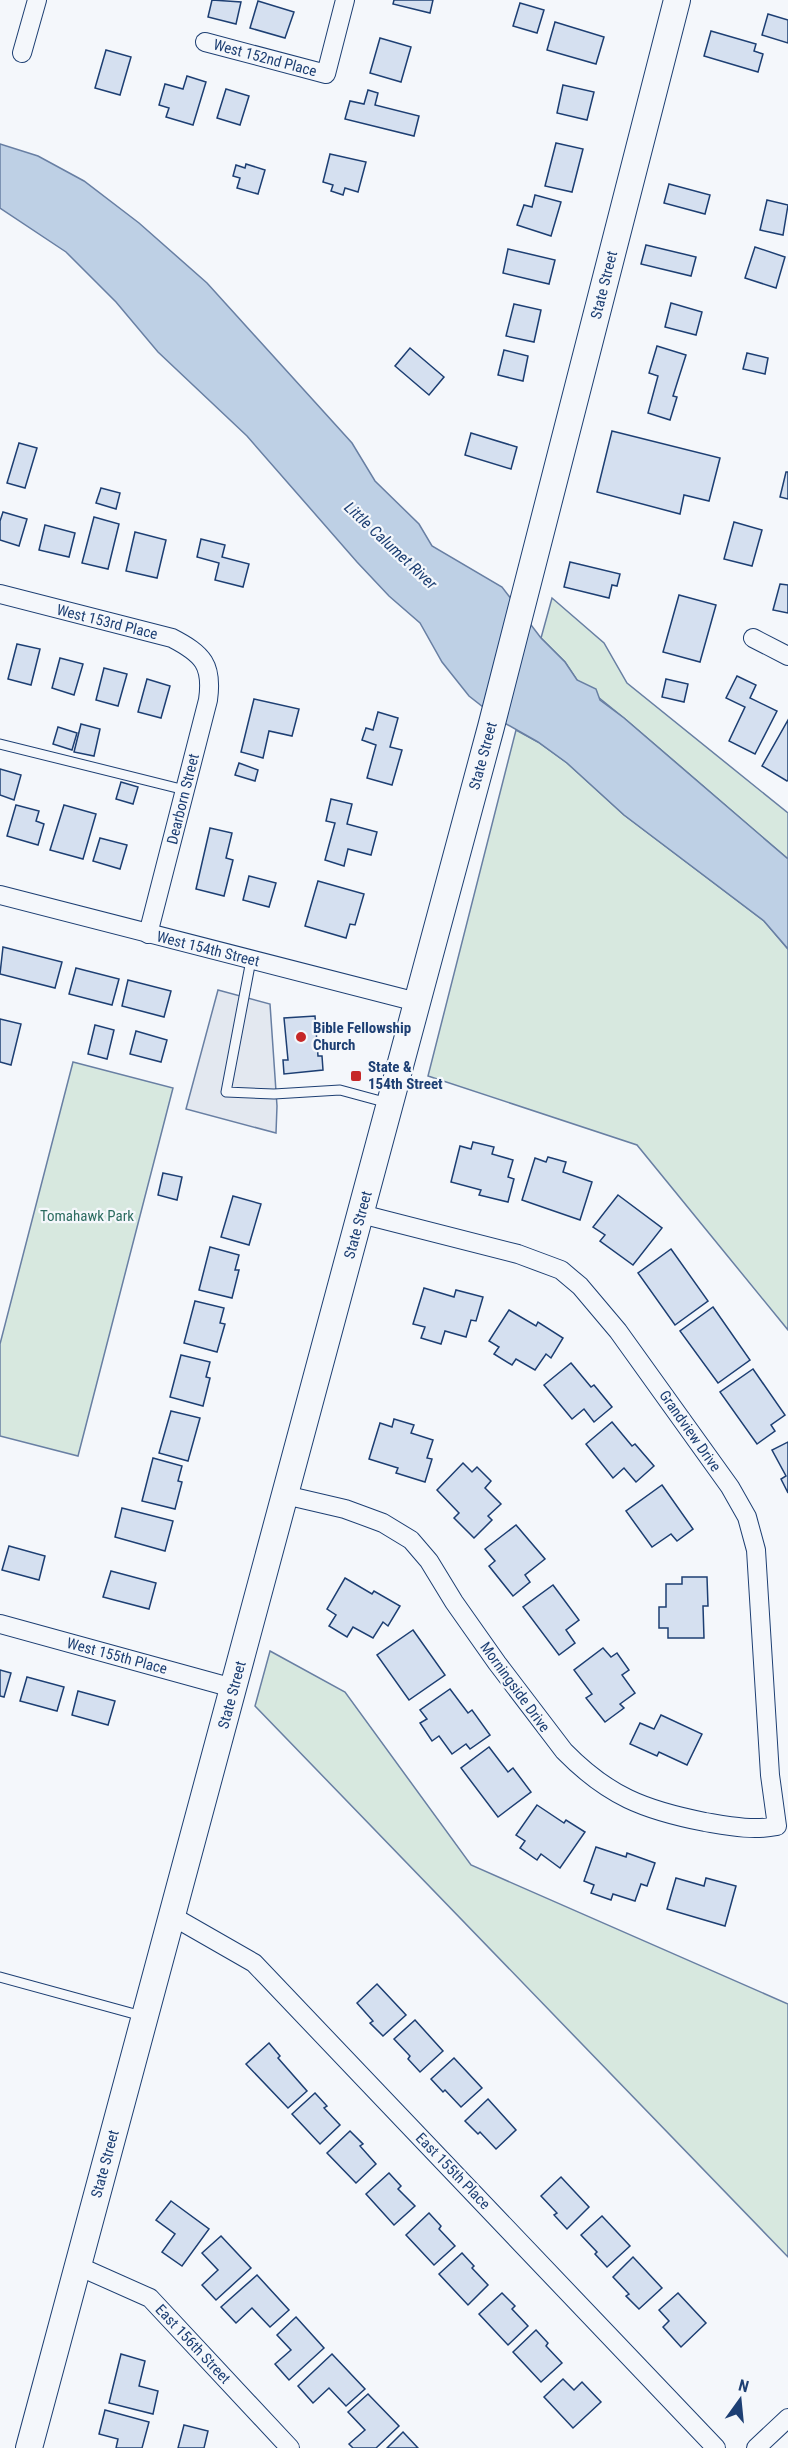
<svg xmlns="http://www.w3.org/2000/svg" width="788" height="2448" viewBox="0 0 788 2448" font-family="'Roboto Condensed',sans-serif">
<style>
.green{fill:#d7e8df;stroke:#687fa3;stroke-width:1.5}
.parking{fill:#e3e8f0;stroke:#687fa3;stroke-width:1.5}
.water{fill:#bed0e5;stroke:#687fa3;stroke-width:1.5}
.building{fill:#d5e0f0;stroke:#1d3f73;stroke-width:1.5}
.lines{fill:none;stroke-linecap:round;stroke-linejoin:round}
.lane-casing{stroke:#1d3f73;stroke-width:11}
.street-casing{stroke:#1d3f73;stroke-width:20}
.secondary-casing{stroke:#1d3f73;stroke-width:28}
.lane{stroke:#f4f7fb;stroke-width:9}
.street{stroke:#f4f7fb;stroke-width:18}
.secondary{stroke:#f4f7fb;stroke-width:26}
.poi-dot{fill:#c62828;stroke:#f4f7fb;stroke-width:2}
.labels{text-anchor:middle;stroke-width:4.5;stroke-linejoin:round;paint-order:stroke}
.street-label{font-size:15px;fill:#1d3f73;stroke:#f4f7fb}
.poi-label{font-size:15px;font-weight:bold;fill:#1d3f73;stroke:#f4f7fb;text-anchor:start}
.park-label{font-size:15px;fill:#2c6c60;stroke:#f4f7fb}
.water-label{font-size:16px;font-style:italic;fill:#1d3f73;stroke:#f4f7fb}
</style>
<rect width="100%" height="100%" fill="#f4f7fb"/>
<!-- green -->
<g class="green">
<polygon points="552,598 604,643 627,683 788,813 788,859 624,718 577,680 565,662 541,638"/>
<polygon points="516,730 538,742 567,763 624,815 764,921 788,949 788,1330 637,1145 428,1076"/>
<polygon points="73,1062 173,1088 78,1456 0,1436 0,1344"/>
<polygon points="270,1651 345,1692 471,1865 788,2004 788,2257 255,1706"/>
</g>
<!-- parking -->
<polygon class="parking" points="218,990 270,1004 277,1106 276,1133 186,1109"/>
<!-- water -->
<polygon class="water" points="0,144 38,156 84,181 139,223 207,283 352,443 375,481 419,524 432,546 502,587 541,638 565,662 577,680 596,689 600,700 624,718 788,859 788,949 764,921 624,815 567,763 538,742 501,721 469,696 442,662 420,623 389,596 357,562 247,436 158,352 116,302 66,252 0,208"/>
<!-- building -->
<g class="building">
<polygon points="212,0 241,2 236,24 208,17"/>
<polygon points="394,0 433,0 430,13 393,4"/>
<polygon points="258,1 294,12 285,38 250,28"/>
<polygon points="520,3 544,10 537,33 513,26"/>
<polygon points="768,14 788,20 788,43 762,35"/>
<polygon points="555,22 604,37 596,64 547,50"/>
<polygon points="711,31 756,44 754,51 763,54 758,72 704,56"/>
<polygon points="380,38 411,47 401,82 370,73"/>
<polygon points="106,50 131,57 120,95 95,88"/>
<polygon points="187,76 206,82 193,125 166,117 169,108 159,105 165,84 183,89"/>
<polygon points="563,85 594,92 587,120 557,113"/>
<polygon points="226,89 249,96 240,125 217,118"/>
<polygon points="368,90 378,93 375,105 419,116 414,136 345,119 350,101 364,104"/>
<polygon points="556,143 583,149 572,192 545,186"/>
<polygon points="330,154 366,162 358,192 345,188 343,195 331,191 333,185 323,182"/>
<polygon points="246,164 265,170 258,194 237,188 240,178 233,176 236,165 245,168"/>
<polygon points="669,184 710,195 705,214 664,203"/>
<polygon points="535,195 561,202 551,236 517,225 524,205 532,207"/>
<polygon points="767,200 788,205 783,235 760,230"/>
<polygon points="646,245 696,257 691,276 641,264"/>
<polygon points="755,247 785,257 776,288 745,278"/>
<polygon points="508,249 555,260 549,284 503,273"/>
<polygon points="671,303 702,312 696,335 665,327"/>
<polygon points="514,304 541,310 534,342 506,336"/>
<polygon points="657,346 686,355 673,396 677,397 670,420 648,413 658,376 649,373"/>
<polygon points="410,348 444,377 429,395 395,366"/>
<polygon points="504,350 528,356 523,381 498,375"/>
<polygon points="747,353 768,358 765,374 743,369"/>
<polygon points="612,431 720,458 709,501 684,495 680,514 597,492"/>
<polygon points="471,433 517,447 511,469 465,455"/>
<polygon points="19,443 37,448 25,488 7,483"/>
<polygon points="786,472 788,472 788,499 780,497"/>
<polygon points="101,488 120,493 116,509 96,503"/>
<polygon points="3,512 27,519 19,546 0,540 0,521"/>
<polygon points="94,517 119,524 108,569 82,563"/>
<polygon points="734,522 762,530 752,566 724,559"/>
<polygon points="45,525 75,533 69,557 39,550"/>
<polygon points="135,532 166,540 157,578 126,571"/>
<polygon points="201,539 225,545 222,557 249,564 243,587 215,580 219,563 197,557"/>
<polygon points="570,562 620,574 617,586 612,585 609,598 564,587"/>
<polygon points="780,584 788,585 788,613 773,610"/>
<polygon points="679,595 716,605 700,662 663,652"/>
<polygon points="17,644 40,649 31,685 8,679"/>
<polygon points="60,658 83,664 74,695 52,688"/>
<polygon points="104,668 127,674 118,706 96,700"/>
<polygon points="737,676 756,685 750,698 777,711 755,754 729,741 745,707 726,698"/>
<polygon points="147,679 170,686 161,718 138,712"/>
<polygon points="666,679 688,684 684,702 662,697"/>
<polygon points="254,699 299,709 292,736 269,731 263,758 241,752"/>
<polygon points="378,712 398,718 390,747 402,750 392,785 367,778 376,745 362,740 366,728 373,730"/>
<polygon points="788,720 788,780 787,781 762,766"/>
<polygon points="81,724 100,729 94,756 74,752"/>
<polygon points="58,727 77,733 72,750 53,744"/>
<polygon points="239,763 258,770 255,781 235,775"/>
<polygon points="0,769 21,775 14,800 0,795"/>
<polygon points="121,782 138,787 133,804 116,799"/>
<polygon points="331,799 352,804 347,824 377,832 371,855 348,849 344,866 325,860 335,823 326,821"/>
<polygon points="16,805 39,811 36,821 44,824 38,845 7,836"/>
<polygon points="64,805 96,814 83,859 50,850"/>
<polygon points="210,828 232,833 226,858 233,860 224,896 196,889"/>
<polygon points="100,838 127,845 120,869 93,861"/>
<polygon points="249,876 276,883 269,907 243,900"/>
<polygon points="318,881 364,894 355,925 350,924 346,938 305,926"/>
<polygon points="3,947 62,962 55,988 0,974"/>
<polygon points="76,968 119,979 112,1005 69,994"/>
<polygon points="128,980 171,991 164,1017 122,1006"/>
<polygon points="315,1016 318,1056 322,1056 323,1070 284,1074 283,1060 288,1060 284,1018"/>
<polygon points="0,1019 21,1024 11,1065 0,1062"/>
<polygon points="95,1025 114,1030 107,1059 88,1054"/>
<polygon points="136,1031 167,1040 161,1062 130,1054"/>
<polygon points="473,1142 494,1147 492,1154 513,1160 508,1177 514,1179 508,1202 479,1195 481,1190 451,1182 460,1146 471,1149"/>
<polygon points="548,1157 566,1162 563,1172 592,1182 580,1220 522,1200 535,1158 546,1162"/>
<polygon points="163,1173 182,1177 177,1200 158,1195"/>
<polygon points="618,1195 662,1228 633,1265 600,1241 605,1235 593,1227"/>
<polygon points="233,1196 261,1204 249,1245 221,1237"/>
<polygon points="210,1247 239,1255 235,1270 239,1270 232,1298 199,1290"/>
<polygon points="671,1249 708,1301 675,1325 638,1273"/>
<polygon points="424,1288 454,1297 456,1290 483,1297 476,1321 471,1320 466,1337 445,1331 441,1344 421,1338 425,1327 413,1324"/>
<polygon points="195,1301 224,1308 220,1323 225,1324 217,1352 184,1343"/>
<polygon points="713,1307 750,1360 718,1383 680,1331"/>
<polygon points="509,1310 536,1326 538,1322 563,1338 551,1358 546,1354 535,1370 516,1359 512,1365 494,1354 499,1347 489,1341"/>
<polygon points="181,1355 210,1362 206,1377 210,1378 203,1406 170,1397"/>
<polygon points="571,1363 591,1387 594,1385 612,1407 594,1422 584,1409 572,1419 544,1385"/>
<polygon points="753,1369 785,1415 771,1425 775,1431 757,1444 720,1392"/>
<polygon points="171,1411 200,1418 188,1461 159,1453"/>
<polygon points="394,1419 414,1425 411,1433 433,1440 427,1458 432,1459 425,1482 396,1473 398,1468 369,1459 380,1423 392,1427"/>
<polygon points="612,1422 632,1446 635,1444 654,1466 636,1482 624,1468 613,1478 586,1444"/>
<polygon points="788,1442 788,1493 781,1479 786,1476 772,1450"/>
<polygon points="153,1458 182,1466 178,1481 182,1482 175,1509 142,1501"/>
<polygon points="463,1463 472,1472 477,1467 491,1481 485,1488 501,1504 488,1516 492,1520 474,1538 454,1518 459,1513 437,1490"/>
<polygon points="662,1485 693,1529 677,1541 671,1534 652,1547 626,1511"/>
<polygon points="122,1508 173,1521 165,1551 115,1537"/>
<polygon points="516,1525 545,1559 525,1575 530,1582 513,1596 489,1566 495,1561 485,1549"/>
<polygon points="9,1546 45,1556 39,1580 2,1570"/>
<polygon points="111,1571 156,1583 149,1609 103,1597"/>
<polygon points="682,1577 707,1577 708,1606 703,1606 704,1638 668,1638 668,1628 659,1628 659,1607 666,1607 666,1584 682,1584"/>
<polygon points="345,1578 372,1594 374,1591 400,1606 388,1626 383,1622 373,1638 353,1627 347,1637 329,1626 336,1615 327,1609"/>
<polygon points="553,1585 579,1620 566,1630 575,1643 559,1655 523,1607"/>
<polygon points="413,1630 445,1675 409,1700 377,1655"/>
<polygon points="603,1648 611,1657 617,1653 629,1670 622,1675 635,1693 620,1704 624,1708 605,1722 586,1698 592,1694 574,1670"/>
<polygon points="0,1670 11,1673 4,1697 0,1696"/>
<polygon points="27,1677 64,1687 57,1711 20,1701"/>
<polygon points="450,1689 468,1713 472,1710 490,1735 470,1749 466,1744 452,1754 439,1736 432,1741 420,1723 427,1719 420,1710"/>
<polygon points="78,1691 115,1701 108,1725 72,1715"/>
<polygon points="661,1715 702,1734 687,1765 659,1752 657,1756 630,1744 640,1723 654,1729"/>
<polygon points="489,1747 508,1772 513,1768 531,1792 498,1817 461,1768"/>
<polygon points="537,1805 564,1823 566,1820 585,1832 560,1868 541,1854 537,1860 520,1848 525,1841 516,1835"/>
<polygon points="596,1847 626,1857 627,1853 655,1863 647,1886 641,1884 635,1901 613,1894 611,1900 591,1893 594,1885 584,1881"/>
<polygon points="676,1878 704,1886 706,1878 736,1886 725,1926 667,1909"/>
<polygon points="377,1984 406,2015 383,2036 370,2023 373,2021 357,2003"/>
<polygon points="415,2020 443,2051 420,2072 408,2059 410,2056 394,2039"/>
<polygon points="269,2043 280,2056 278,2058 307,2091 288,2108 246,2064"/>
<polygon points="454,2058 482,2088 461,2107 445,2090 443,2092 431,2079"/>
<polygon points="315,2093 327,2106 324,2108 340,2125 320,2144 292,2114"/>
<polygon points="488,2099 516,2130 496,2149 480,2132 478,2134 465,2121"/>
<polygon points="350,2131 363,2144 360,2146 376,2164 356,2183 327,2153"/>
<polygon points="389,2173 401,2186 398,2189 415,2206 394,2225 366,2194"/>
<polygon points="561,2177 589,2207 567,2229 554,2215 557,2213 541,2196"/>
<polygon points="171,2201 209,2229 182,2266 162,2252 175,2234 156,2220"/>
<polygon points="429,2213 441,2226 439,2229 455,2246 434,2265 406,2235"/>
<polygon points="602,2216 630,2246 607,2267 595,2254 597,2252 581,2235"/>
<polygon points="221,2236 251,2268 216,2300 202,2285 218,2270 202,2253"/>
<polygon points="462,2253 474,2266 472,2268 488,2285 468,2305 439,2274"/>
<polygon points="633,2257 662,2288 639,2309 626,2296 629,2294 613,2277"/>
<polygon points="257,2275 289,2310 270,2327 252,2308 236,2323 221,2307"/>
<polygon points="502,2293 515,2306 512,2309 528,2326 508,2345 479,2314"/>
<polygon points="678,2293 706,2323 681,2347 663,2327 669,2321 659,2310"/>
<polygon points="296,2317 324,2348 289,2380 275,2364 291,2350 277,2335"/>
<polygon points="536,2330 548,2343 546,2346 562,2363 541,2382 513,2352"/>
<polygon points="121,2354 145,2361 139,2386 158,2391 153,2414 109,2403"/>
<polygon points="332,2354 365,2389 346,2406 329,2388 313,2403 298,2386"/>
<polygon points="563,2379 574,2390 582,2382 601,2402 573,2428 544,2397"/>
<polygon points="368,2394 399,2426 376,2448 353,2448 349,2444 365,2430 348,2412"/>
<polygon points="105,2410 149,2422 142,2448 116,2448 118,2439 99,2434"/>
<polygon points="184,2425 208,2431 204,2448 178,2448"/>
<polygon points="403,2432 418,2448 387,2448"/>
</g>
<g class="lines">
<!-- lane casing -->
<g class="lane-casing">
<g id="lane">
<polyline points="0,744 185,790"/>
<polyline points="251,960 226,1092 274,1094 340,1090 388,1103"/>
<polyline points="0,1977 142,2016"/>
</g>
</g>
<!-- street casing -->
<g class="street-casing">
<g id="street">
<polyline points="205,42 326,74 345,0"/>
<polyline points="22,53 37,0"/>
<path d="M 0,594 L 172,638 C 203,654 213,665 208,700 L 148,934"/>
<polyline points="753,638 788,656"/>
<polyline points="0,895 417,1002"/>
<path d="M 285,1495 L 345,1509 L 383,1523 L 411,1540 L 429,1561 L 454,1602 L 497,1663 L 564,1751 C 608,1796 644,1810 705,1822 C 729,1826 753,1831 777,1826 L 770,1775 L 756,1550 L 747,1517 L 730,1487 L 618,1331 L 580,1286 L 561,1270 L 518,1254 L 361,1214"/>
<polyline points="0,1624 233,1688"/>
<polyline points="172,1916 254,1963 716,2448"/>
<polyline points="78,2266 150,2298 290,2448"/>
<polyline points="756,2448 788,2418"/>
</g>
</g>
<!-- secondary casing -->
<g class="secondary-casing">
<polyline id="secondary" points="29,2448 491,727 677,0"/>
</g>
<!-- lane -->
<use href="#lane" class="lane"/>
<!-- street -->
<use href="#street" class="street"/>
<!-- secondary -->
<use href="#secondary" class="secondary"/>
</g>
<!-- markers -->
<g class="poi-dot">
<circle cx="301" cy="1037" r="6"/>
<rect x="350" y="1070" width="12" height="12" rx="3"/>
</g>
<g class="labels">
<!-- street labels -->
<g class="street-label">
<text transform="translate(265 58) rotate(15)" y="5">West 152nd Place</text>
<text transform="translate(604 285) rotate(-76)" y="5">State Street</text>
<text transform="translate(107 622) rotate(14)" y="5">West 153rd Place</text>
<text transform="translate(483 756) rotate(-75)" y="5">State Street</text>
<text transform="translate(183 799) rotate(-76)" y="5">Dearborn Street</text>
<text transform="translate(208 949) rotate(14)" y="5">West 154th Street</text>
<text transform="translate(358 1225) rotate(-75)" y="5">State Street</text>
<text transform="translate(690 1431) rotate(55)" y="5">Grandview Drive</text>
<text transform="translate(117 1656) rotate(15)" y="5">West 155th Place</text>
<text transform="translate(515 1687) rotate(54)" y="5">Morningside Drive</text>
<text transform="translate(232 1695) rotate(-75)" y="5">State Street</text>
<text transform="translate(105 2164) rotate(-75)" y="5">State Street</text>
<text transform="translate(453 2171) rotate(46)" y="5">East 155th Place</text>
<text transform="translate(193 2344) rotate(47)" y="5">East 156th Street</text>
</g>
<!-- poi labels -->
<g class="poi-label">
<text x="313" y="1033">Bible Fellowship<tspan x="313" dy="17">Church</tspan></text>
<text x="368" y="1072">State &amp;<tspan x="368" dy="17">154th Street</tspan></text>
</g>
<!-- park labels -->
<g class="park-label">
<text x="87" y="1221">Tomahawk Park</text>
</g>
<!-- water labels -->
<g class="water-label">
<text transform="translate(391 545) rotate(43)" y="6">Little Calumet River</text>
</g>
</g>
<!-- north arrow -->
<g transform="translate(740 2400) rotate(15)" stroke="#f4f7fb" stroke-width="4.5" paint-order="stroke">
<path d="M0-4.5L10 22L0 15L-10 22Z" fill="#1d3f73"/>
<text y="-9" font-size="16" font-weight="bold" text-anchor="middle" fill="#1d3f73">N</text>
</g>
</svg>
